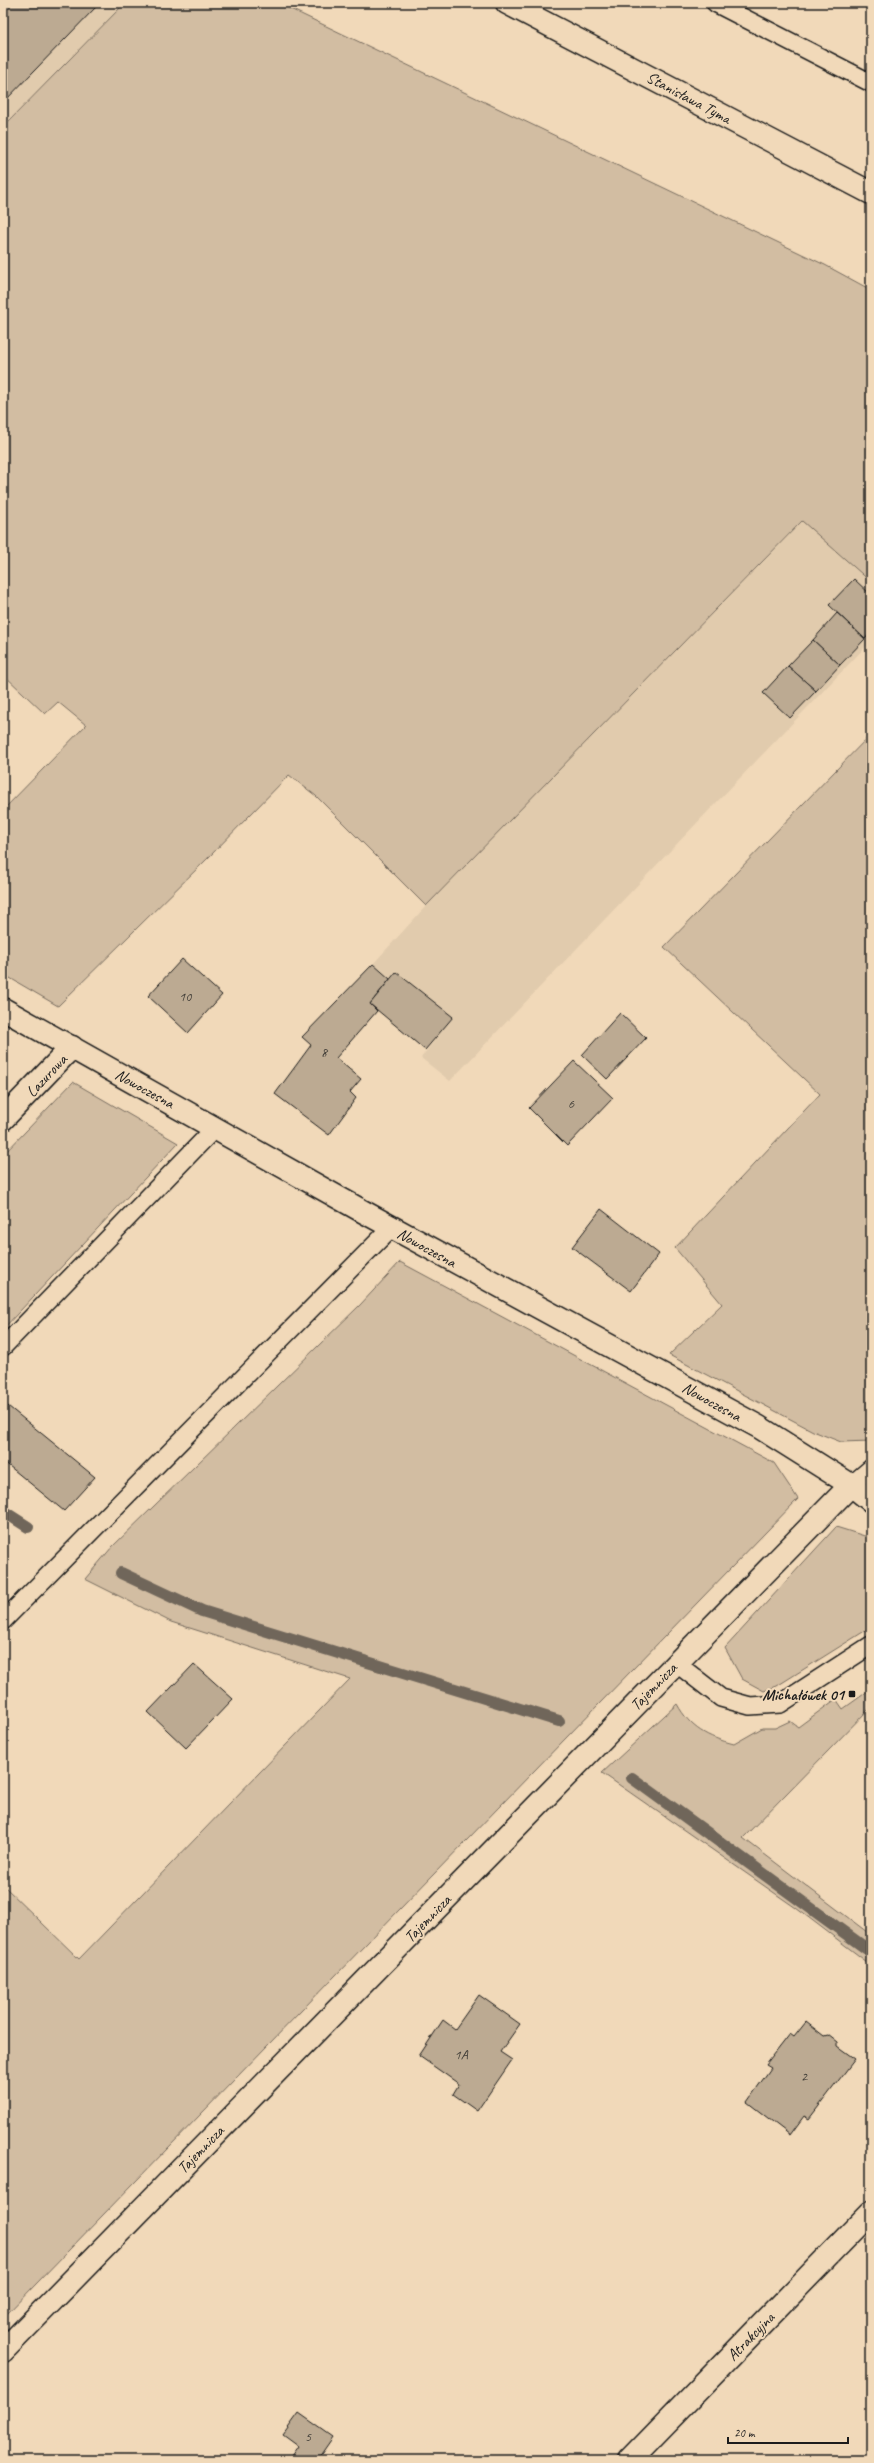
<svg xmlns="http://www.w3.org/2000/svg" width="874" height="2463" viewBox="0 0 874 2463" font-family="Caveat,sans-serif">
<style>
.built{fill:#e1cbad}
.green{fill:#d2bda2;stroke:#776c5f}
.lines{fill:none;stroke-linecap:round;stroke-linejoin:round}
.stream{stroke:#70665a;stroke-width:12}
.building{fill:#bcaa92;stroke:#1c1c1c}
.lane-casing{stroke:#1c1c1c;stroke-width:20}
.street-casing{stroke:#1c1c1c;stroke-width:25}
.secondary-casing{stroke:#1c1c1c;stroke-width:25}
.lane{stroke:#f1d9b9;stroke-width:17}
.street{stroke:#f1d9b9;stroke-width:22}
.secondary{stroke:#f1d9b9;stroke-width:22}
.poi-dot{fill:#1c1c1c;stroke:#f1d9b9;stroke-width:1.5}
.labels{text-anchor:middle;stroke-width:4;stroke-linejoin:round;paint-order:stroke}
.number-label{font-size:14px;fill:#44403a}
.street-label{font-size:16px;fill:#1c1c1c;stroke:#f1d9b9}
.poi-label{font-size:16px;font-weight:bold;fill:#1c1c1c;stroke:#f1d9b9;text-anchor:end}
</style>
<rect width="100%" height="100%" fill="#f1d9b9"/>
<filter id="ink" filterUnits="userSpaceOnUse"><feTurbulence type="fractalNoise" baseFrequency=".025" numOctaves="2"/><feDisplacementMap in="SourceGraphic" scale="8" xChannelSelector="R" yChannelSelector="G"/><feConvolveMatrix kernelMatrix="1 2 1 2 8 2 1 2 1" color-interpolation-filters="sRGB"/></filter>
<g filter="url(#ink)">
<!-- built -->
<g class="built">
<polygon points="3,3 125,3 3,126"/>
<polygon points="803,521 871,582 871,641 450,1081 421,1058 452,1017 397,972 390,979 373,964 426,906"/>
</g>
<!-- green -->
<g class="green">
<polygon points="125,3 278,3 825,265 871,290 871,582 802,521 426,906 316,796 289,775 209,857 58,1006 3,974 3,810 86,725 58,702 45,714 3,674 3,127"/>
<polygon points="871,734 871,1441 841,1442 813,1431 669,1355 722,1304 675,1248 820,1094 664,947"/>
<polygon points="73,1082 178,1143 3,1329 3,1155"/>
<polygon points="400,1262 774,1463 798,1499 3,2318 3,1885 79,1959 350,1679 171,1622 85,1579 112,1547 360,1305"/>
<polygon points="836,1527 871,1538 871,1627 777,1686 764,1691 742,1679 725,1648"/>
<path d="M 871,1689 L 871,1707 L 743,1838 L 871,1935 L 871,1965 L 796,1908 L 602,1773 L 677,1704 C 691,1729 707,1737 734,1744 L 762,1728 L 775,1728 L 790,1721 L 798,1727 L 836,1699 L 843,1709 Z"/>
</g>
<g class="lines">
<!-- stream -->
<g class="stream">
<polyline points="3,1511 28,1527"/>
<polyline points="121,1573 202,1611 559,1721"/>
<polyline points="632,1778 871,1952"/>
</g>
</g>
<!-- building -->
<g class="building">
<polygon points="3,3 92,3 96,7 3,103"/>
<polygon points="854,579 871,595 871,632 865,639 829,605"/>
<polygon points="837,613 865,639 840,665 813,640"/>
<polygon points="813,640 840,665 816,691 788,666"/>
<polygon points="788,666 816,691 790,718 763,693"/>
<polygon points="182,959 222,995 188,1033 148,996"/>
<polygon points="373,964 390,979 370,1004 377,1011 336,1058 361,1079 350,1092 356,1098 329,1135 275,1094 311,1045 302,1037"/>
<polygon points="396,972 453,1017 425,1050 370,1004"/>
<polygon points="620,1013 646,1038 607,1079 582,1055"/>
<polygon points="574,1061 613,1098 567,1146 529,1108"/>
<polygon points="601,1209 659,1254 631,1291 572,1247"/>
<polygon points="3,1402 95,1477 64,1511 3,1461"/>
<polygon points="194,1664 233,1699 186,1748 148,1712"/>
<polygon points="479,1995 520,2024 500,2052 512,2060 477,2111 453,2094 459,2084 419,2056 443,2020 455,2029"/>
<polygon points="806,2022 824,2036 828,2035 837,2042 837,2046 855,2059 809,2119 804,2116 790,2135 747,2102 771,2068 766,2065 790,2034 794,2037"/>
<polygon points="299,2413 333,2437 317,2460 298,2460 291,2456 298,2446 283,2435"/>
</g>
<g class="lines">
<!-- lane casing -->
<g class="lane-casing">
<g id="lane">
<polyline points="715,3 871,83"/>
<polyline points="3,1347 216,1127"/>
<polyline points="851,1485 871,1468"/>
<polyline points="3,1621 392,1227"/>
<polyline points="676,1663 721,1698 750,1706 780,1704 871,1645"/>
</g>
</g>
<!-- street casing -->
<g class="street-casing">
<g id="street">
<polyline points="3,1009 364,1212 759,1427 851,1485 871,1501"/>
<polyline points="3,1119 72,1047"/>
<polyline points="3,2351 851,1485"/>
<polyline points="630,2460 871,2212"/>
</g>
</g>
<!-- secondary casing -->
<g class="secondary-casing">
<polyline id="secondary" points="507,3 871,193"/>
</g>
<!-- lane -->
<use href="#lane" class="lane"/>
<!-- street -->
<use href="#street" class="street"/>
<!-- secondary -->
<use href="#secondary" class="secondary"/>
</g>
</g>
<!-- markers -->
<rect class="poi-dot" x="848" y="1690" width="8" height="8" rx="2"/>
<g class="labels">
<!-- number labels -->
<g class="number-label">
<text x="185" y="1001">10</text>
<text x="324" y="1057">8</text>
<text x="571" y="1108">6</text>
<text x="461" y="2059">1A</text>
<text x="804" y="2081">2</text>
<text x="308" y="2441">5</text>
</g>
<!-- street labels -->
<g class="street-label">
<text transform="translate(689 97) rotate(28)" y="6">Stanisława Tyma</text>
<text transform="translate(46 1075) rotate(-47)" y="6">Lazurowa</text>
<text transform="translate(145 1088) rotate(29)" y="6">Nowoczesna</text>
<text transform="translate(427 1247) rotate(29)" y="6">Nowoczesna</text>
<text transform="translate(712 1401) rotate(29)" y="6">Nowoczesna</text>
<text transform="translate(653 1686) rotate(-46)" y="6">Tajemnicza</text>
<text transform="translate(427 1918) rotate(-46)" y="6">Tajemnicza</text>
<text transform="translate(200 2149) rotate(-46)" y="6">Tajemnicza</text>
<text transform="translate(750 2336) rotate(-46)" y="6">Atrakcyjna</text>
</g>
<!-- poi labels -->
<g class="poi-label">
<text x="844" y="1700">Michałówek 01</text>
</g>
</g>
<!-- margin -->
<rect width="874" height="2463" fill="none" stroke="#f1d9b9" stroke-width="16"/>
<rect x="8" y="8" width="858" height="2447" fill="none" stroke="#1c1c1c" stroke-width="1.5" filter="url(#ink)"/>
<!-- scale -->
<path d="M728 2437v6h120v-6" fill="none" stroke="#1c1c1c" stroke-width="2"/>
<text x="734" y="2437" font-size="12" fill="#1c1c1c" stroke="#f1d9b9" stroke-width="3" paint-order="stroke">20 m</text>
</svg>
